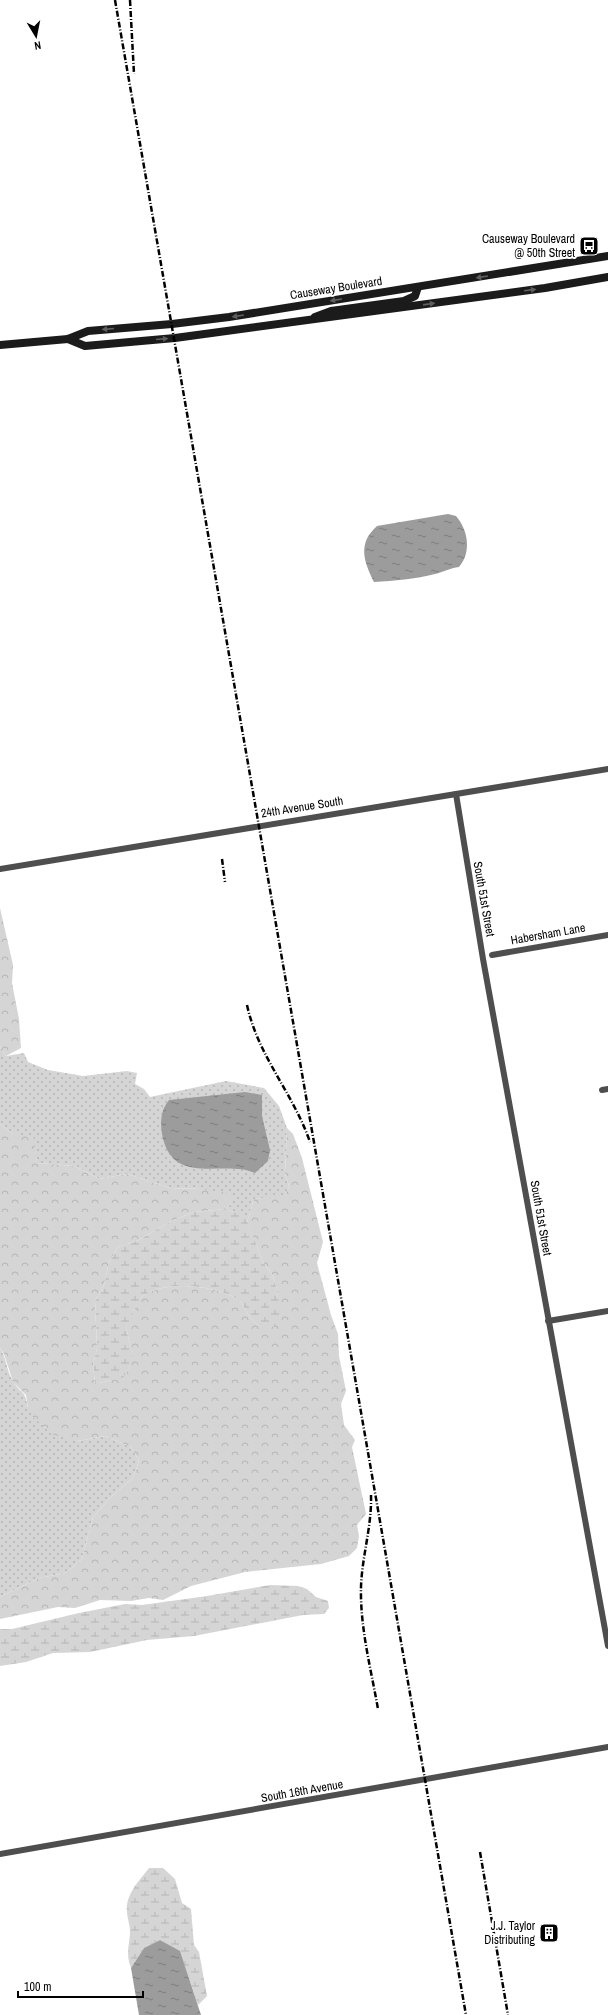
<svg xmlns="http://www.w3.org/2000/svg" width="608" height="2015" viewBox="0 0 608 2015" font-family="'Archivo Narrow',sans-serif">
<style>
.grass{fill:url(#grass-dots)}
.forest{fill:url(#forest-crowns)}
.wetland{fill:url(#wetland-marsh)}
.water{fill:url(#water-ripples)}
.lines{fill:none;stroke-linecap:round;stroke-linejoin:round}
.street{stroke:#4e4e4e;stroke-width:6}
.secondary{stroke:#1b1b1b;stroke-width:8}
.rail{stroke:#000;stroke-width:2.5;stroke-dasharray:6 2 1 2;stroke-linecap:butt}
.oneway{fill:#5f5f5f}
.labels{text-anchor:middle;stroke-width:4;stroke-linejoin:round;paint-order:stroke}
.poi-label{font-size:12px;fill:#000;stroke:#fff;text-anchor:end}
.street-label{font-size:12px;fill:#000;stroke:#fff}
</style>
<defs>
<pattern id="grass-dots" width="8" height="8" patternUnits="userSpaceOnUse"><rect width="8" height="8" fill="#d5d5d5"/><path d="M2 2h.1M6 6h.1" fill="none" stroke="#b5b5b5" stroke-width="1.8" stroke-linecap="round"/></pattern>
<pattern id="forest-crowns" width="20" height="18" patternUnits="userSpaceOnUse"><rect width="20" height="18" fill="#d5d5d5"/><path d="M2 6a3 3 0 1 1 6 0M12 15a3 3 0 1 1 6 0" fill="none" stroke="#b5b5b5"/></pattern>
<pattern id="wetland-marsh" width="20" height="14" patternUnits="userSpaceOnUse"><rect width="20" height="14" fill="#d5d5d5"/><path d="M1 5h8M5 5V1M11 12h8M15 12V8" fill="none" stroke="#b5b5b5"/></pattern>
<pattern id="water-ripples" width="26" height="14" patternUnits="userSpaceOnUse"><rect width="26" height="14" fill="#9c9c9c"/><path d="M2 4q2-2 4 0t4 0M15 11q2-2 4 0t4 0" fill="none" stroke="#7d7d7d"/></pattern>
</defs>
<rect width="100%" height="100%" fill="#fff"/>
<!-- grass -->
<g class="grass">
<polygon points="0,1046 6,1056 24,1053 28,1062 48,1070 83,1076 127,1071 137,1073 135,1084 144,1089 150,1097 226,1081 264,1088 279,1106 287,1128 285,1173 289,1186 285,1197 254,1199 247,1222 244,1216 226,1209 231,1203 201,1189 170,1188 127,1174 99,1179 75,1166 37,1163 33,1139 12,1133 0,1124"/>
<path d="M 0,1348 C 7,1358 6,1371 13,1381 C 21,1395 25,1388 28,1408 L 78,1441 L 105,1436 L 131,1447 L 139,1461 L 133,1478 L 111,1497 L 93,1517 L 82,1559 L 66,1573 L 39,1578 L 0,1597 Z"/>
</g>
<!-- forest -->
<g class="forest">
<polygon points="0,908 13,965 12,983 19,1019 21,1048 6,1056 0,1046"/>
<path d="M 0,1124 L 12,1133 L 34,1138 L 37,1163 L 75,1166 L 99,1179 L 127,1174 L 170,1188 L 201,1189 L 222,1192 L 231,1195 L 231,1203 L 226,1209 L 194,1212 L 171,1221 L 139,1240 L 118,1247 L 109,1262 L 104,1285 L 95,1301 L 97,1348 L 93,1365 L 95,1384 L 111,1380 L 122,1380 C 136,1358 132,1352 126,1328 C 129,1321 137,1300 143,1296 C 166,1280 214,1285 237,1299 C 243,1302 244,1308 247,1313 C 251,1319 257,1324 262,1328 L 278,1300 L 277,1289 L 272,1274 L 263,1262 L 247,1222 L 254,1199 L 285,1196 L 289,1186 L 285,1173 L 287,1128 L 293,1134 L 302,1158 L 323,1242 L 317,1263 L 331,1315 L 338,1334 L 339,1356 L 346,1391 L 341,1404 L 344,1425 L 355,1440 L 352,1447 L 366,1514 L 357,1525 L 359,1536 L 357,1548 L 349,1556 L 321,1564 L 245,1572 L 191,1586 L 163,1600 L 149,1598 L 131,1601 L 100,1600 L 75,1608 L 58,1607 L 0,1619 L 0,1597 L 39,1578 L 66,1573 L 82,1559 L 93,1517 L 111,1497 L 133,1478 L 139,1461 L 131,1447 L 105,1436 L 78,1441 L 54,1435 L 33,1417 L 28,1408 L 26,1395 L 13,1382 L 4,1354 L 0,1348 Z"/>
</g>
<!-- wetland -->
<g class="wetland">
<path d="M 226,1209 L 245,1216 L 263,1262 L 272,1274 L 277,1289 L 280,1314 L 276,1326 L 262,1329 C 257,1324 251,1319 247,1313 C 244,1308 243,1302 237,1299 C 214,1285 166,1280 143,1296 C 137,1300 130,1321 126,1328 C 132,1353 137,1357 122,1380 L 111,1380 L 95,1384 L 93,1365 L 97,1348 L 95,1301 L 104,1285 L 109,1262 L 118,1247 L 139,1240 L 171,1221 L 194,1212 Z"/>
<polygon points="270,1585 298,1586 307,1589 316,1597 328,1601 329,1608 324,1614 303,1615 194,1636 147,1640 90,1652 53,1653 26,1662 0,1666 0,1629 12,1629 79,1613 125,1604 142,1605 207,1596"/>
<path d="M 149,1868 L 163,1868 L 175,1879 L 182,1903 L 191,1909 L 194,1945 L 199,1952 L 207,1996 L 198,2005 L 180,1952 L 160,1940 L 144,1948 L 131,1968 C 125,1953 130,1944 130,1931 C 130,1924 127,1918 127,1912 C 125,1895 139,1881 149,1868 Z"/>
</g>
<!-- water -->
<g class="water">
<path d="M 448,514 L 456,516 C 468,530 472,552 459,567 C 450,568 443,572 435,574 C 415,579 394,581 374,582 C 363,560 358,543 377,526 Z"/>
<path d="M 245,1092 L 262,1095 L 262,1116 L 270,1150 L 268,1161 L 255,1173 C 223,1159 172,1188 162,1134 C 160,1121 161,1110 169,1100 Z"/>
<polygon points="160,1940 180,1951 201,2015 139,2015 131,1968 144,1948"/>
</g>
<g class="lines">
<!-- street -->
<g class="street">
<polyline points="456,794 483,959 608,1646"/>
<polyline points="0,869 608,769"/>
<polyline points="492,955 608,935"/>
<polyline points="602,1090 608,1089"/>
<polyline points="548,1321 608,1311"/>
<polyline points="0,1854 608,1747"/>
</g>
<!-- secondary -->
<g class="secondary">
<polyline points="315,317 331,311 404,301 415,296 418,287"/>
<polyline points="68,339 85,346 175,338 545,288 608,277"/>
<polyline points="0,345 68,339 88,331 172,324 229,317 608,256"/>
</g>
<!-- rail -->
<g class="rail">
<polyline points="115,0 466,2015"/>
<polyline points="130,0 134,74"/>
<polyline points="222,859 225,882"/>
<path d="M 247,1005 C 258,1056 293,1093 310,1142"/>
<path d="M 371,1495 C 372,1526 362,1556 361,1587 C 360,1628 371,1669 378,1709"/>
<polyline points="480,1852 508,2015"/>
</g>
</g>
<!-- one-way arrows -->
<defs><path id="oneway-solid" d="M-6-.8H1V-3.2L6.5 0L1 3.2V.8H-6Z"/></defs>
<g class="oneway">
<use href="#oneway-solid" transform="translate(482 277) rotate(171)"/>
<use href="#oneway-solid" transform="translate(530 290) rotate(-7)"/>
<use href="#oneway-solid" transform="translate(336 300) rotate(171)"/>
<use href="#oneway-solid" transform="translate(429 304) rotate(-8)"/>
<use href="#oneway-solid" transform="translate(238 316) rotate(171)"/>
<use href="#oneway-solid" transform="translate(108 329) rotate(175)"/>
<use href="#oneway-solid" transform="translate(162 339) rotate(-5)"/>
</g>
<!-- icons -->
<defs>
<g id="bus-square" transform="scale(1)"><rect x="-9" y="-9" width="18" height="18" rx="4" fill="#000" stroke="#fff"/><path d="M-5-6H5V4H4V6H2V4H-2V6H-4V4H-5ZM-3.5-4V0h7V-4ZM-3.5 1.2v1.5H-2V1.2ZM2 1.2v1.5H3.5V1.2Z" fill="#fff"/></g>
<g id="building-square" transform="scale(1)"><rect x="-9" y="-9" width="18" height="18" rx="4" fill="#000" stroke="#fff"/><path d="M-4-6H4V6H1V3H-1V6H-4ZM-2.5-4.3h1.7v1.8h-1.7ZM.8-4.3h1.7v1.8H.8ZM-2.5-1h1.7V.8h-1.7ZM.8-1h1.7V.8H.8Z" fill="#fff"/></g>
</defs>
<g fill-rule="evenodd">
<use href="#bus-square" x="589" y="246"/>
<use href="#building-square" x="549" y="1933"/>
</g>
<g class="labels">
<!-- poi labels -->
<g class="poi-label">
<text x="575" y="243">Causeway Boulevard<tspan x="575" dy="14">@ 50th Street</tspan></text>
<text x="535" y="1930">J.J. Taylor<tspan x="535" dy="14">Distributing</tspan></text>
</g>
<!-- street labels -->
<g class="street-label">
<text transform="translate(336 288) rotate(-9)" y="4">Causeway Boulevard</text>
<text transform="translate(302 807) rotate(-9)" y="4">24th Avenue South</text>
<text transform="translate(484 899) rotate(80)" y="4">South 51st Street</text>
<text transform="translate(548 934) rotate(-10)" y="4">Habersham Lane</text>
<text transform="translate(541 1218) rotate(80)" y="4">South 51st Street</text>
<text transform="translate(302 1791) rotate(-10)" y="4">South 16th Avenue</text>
</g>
</g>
<!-- north arrow -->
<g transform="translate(36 36) rotate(170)" stroke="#ffffff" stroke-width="3" paint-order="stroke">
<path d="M0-3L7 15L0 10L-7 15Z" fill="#000000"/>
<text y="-6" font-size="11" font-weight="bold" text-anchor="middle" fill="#000000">N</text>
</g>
<!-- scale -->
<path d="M18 1991v6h125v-6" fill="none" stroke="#000000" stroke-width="2"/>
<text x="24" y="1991" font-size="12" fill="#000000" stroke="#ffffff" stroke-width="3" paint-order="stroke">100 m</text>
</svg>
